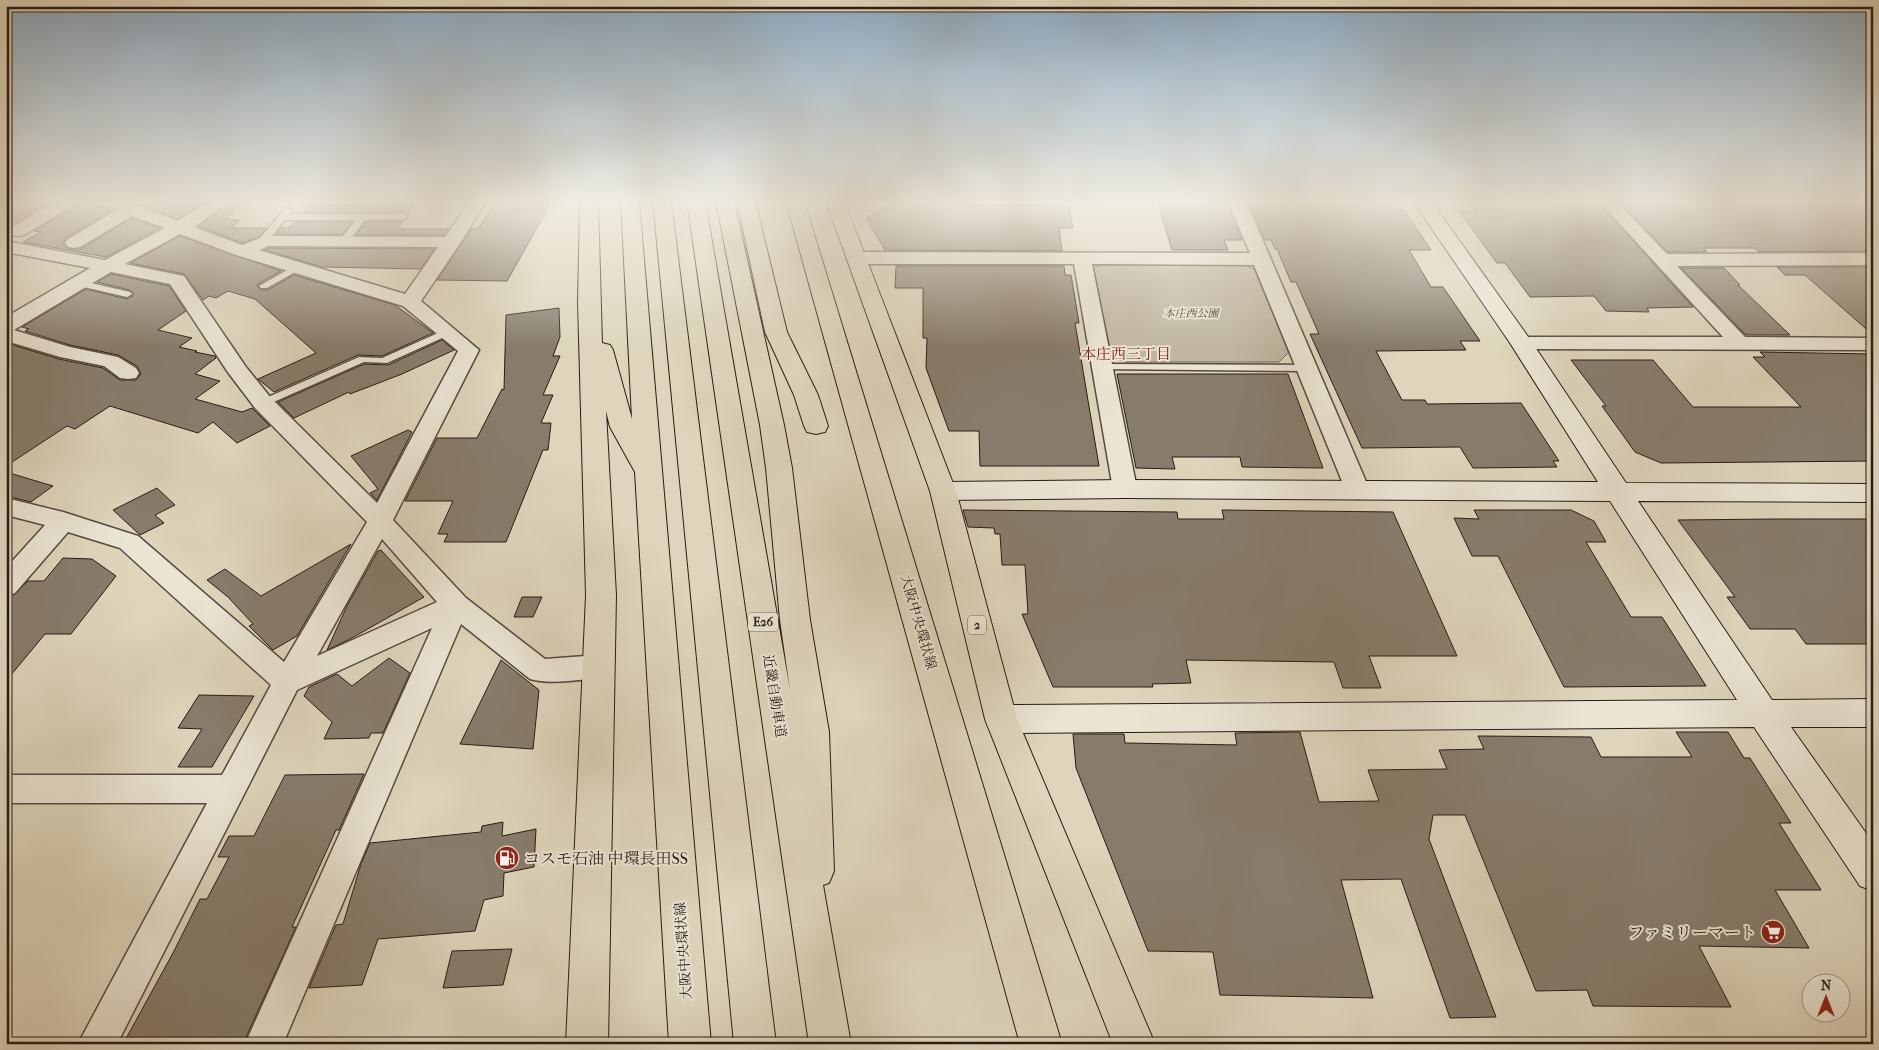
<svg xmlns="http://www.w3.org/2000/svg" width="1879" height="1050" viewBox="0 0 1879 1050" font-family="'IM FELL French Canon','Noto Serif JP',serif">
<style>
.green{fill:#bfb5a0;stroke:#74685a}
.building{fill:#877c6c;stroke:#281b15}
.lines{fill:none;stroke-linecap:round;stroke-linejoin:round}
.lane-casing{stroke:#564a3f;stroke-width:3}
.street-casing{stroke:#564a3f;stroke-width:3}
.secondary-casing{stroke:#281b15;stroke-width:2}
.primary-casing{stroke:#281b15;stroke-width:2}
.highway-casing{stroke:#281b15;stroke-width:2}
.lane{fill:#eae4d3;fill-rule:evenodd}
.street{fill:#eae4d3;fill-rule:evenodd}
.secondary{fill:#eae4d3;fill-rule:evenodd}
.primary{fill:#ded5bc;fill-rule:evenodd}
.highway{fill:#ded5bc;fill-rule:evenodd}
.labels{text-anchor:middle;stroke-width:4;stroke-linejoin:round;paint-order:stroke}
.far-park-label{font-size:11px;font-style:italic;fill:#55493f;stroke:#eae4d3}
.shield{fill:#eae4d3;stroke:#62574e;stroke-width:1}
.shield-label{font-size:12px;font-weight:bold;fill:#281b15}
.street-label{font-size:14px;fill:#281b15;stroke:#eae4d3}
.neighbourhood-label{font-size:15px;fill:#7a1f14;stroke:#eae4d3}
.near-poi-label{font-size:16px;fill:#281b15;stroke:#eae4d3;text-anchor:start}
</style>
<rect width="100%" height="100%" fill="#ded5bc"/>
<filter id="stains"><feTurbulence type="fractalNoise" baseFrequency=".004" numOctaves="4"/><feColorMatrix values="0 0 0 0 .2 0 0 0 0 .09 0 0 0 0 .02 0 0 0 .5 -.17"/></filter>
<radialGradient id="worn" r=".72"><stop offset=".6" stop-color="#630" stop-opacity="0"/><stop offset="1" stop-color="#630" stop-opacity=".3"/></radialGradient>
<!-- green -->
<polygon class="green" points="1104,264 1242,264 1254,269 1289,352 1279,362 1124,362 1110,355 1094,268"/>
<!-- building -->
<g class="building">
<polygon points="6,201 53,201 9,228 6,227"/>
<polygon points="78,201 98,201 101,207 113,210 67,237 63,243 68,249 81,249 132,218 160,228 106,257 23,242 41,232 34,231 74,207"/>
<polygon points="127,201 206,201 178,219"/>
<polygon points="229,201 243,201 226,219 240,220 231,228 266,228 259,237 242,243 198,226 226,207"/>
<polygon points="496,201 552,201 507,281 437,280 471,229 478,229"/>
<polygon points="896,201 969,201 969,205 1045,205 1045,202 1068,202 1073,228 1059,228 1062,251 885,250 866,218"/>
<polygon points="1157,201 1226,201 1242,240 1224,240 1228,250 1172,250"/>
<polygon points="1248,201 1378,201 1404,210 1431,250 1409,250 1431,287 1443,287 1480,341 1460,341 1466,350 1376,351 1402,400 1425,400 1427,404 1521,403 1559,461 1553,461 1557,467 1473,468 1460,447 1362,448 1310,334 1319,334 1296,282 1291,282 1277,249 1275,249 1271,240 1265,240"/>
<polygon points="1467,201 1597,201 1693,307 1647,308 1649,312 1606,311 1594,296 1530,297 1505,263 1497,263 1459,211 1476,211"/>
<polygon points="1618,201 1743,201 1747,204 1819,204 1815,201 1873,201 1873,251 1759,252 1755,248 1703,248 1707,252 1668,252"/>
<polygon points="310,205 415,205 407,215 403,212 303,212"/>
<polygon points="294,222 352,222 342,235 276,234 280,228 288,228"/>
<polygon points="366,222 402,222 397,229 449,229 444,235 356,235"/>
<polygon points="180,236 281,271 258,284 258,287 261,290 268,290 294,275 395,305 433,333 382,356 358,355 274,392 258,379 316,353 255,299 228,291 216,298 209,296 203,300 184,274 130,263"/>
<polygon points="269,248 434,249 421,269 322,267 265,250"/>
<polygon points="896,266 1064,266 1065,275 1071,275 1079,323 1075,323 1099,466 980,466 979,431 949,431 926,368 927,338 923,338 923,288 895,288"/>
<polygon points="1777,267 1873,267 1873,335 1805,275 1785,275"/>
<polygon points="1681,268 1724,268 1740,285 1738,285 1790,335 1746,335"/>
<polygon points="111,274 169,286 186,311 158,330 192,338 179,347 197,351 195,352 215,356 216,358 195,374 220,381 195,399 242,412 252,408 270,426 237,443 213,422 198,433 110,406 75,429 67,426 6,466 6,343 59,359 103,368 120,380 136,380 141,374 137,366 118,355 70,345 25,331 29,329 22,327 86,289 127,299 133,296 133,293 130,290 97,282"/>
<polygon points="559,308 560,337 553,356 560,356 543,395 553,395 541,423 551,423 548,450 543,450 506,542 444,542 448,534 438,534 453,501 405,501 437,438 477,438 502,389 504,390 506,315"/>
<polygon points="442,340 454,350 402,374 350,394 349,392 294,418 278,402 364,364 388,365"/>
<polygon points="1760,352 1873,354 1873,461 1661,463 1635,452 1602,406 1606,406 1571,360 1653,360 1693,407 1801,407 1753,357 1765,357"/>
<polygon points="1117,374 1288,374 1323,468 1242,467 1240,457 1172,457 1175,469 1136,468"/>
<polygon points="408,430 412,432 377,500 370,493 378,489 351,456"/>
<polygon points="6,472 53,486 31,502 6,496"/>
<polygon points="157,488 175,505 155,515 164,523 140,535 113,510"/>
<polygon points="963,510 1177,512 1178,519 1224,519 1222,510 1393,512 1457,656 1369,656 1381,688 1343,688 1334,662 1186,660 1191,683 1152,684 1153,687 1053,687 1022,614 1028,614 1025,565 1002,565 1000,534 995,534 994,528 968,527"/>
<polygon points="1474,510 1571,510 1594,521 1606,542 1586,542 1631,617 1662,617 1706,686 1564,687 1498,556 1472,556 1454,518 1479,519"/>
<polygon points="1775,519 1873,519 1873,644 1806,644 1795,629 1750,629 1727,597 1735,597 1678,520"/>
<polygon points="351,544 297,636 273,650 249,626 253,624 228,597 207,580 225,569 261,596"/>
<polygon points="381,550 424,597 352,638 327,650 347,606 378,551"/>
<polygon points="63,558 92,559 116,576 71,634 45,634 6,681 6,602 28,581 44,581"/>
<polygon points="522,597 542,597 533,617 514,617"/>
<polygon points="389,658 410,673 383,733 371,733 369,738 324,739 332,722 304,696 309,687 337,674 352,686"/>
<polygon points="501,660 539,690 533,749 460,744"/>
<polygon points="199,695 254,696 212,767 178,767 202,729 178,728"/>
<polygon points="1300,732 1319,802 1379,801 1368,770 1447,769 1439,750 1484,749 1478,736 1591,737 1601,757 1692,757 1676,732 1728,732 1744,758 1750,758 1791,823 1779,823 1821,890 1775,890 1809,948 1699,946 1731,1007 1593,1006 1587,990 1536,991 1465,815 1433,815 1429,839 1496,1017 1450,1018 1401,879 1341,880 1373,998 1220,995 1213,952 1148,951 1076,768 1073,734 1124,734 1125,743 1237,745 1235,733"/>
<polygon points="364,774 339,830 336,830 292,927 296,927 243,1044 123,1044 173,953 200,899 207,899 229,857 218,857 229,836 254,836 285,775"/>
<polygon points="503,822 502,836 536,829 534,867 504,873 503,896 484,900 475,931 378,939 362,985 309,988 336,925 343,924 361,864 370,843 481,832 482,826"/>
<polygon points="512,949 503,985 443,988 452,951"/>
</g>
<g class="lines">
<!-- lane casing -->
<g class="lane-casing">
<g id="lane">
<polygon points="288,208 292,211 290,214 403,214 407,217 403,220 365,220 347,243 344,244 339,241 356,220 285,220 270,238 269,243 263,243 260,238 262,236 285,209"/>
<polygon points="296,265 299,266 299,270 267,288 261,288 259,286"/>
<polygon points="78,280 130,292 132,294 127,297 75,285 75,281"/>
<polygon points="447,329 451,330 451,334 387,363 364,362 267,405 259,405 257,403 259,401 359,357 382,358"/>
<polygon points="1102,364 1306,365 1311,368 1306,371 1098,369 1097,367 1098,365"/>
</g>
</g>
<!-- street casing -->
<g class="street-casing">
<g id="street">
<polygon points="56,201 76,201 73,205 24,235 18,236 12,235 9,231 12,227"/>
<path d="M 100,201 L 123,201 L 178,221 L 209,201 L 227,201 L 225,205 L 194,227 L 242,245 L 266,236 L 445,237 L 470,201 L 486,201 L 461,242 L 421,301 L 479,350 L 393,520 L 466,598 L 545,659 L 599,655 L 609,658 L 613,666 L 609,674 C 590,680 549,685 530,679 L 461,624 L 283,1044 L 245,1044 L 432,628 L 297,690 L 117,1044 L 78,1044 L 207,803 L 6,803 L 6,775 L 222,775 L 271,685 L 120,548 L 68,532 L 15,593 L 6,596 L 6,568 L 45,525 L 6,515 L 6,498 L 63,512 L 138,536 L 284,662 L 367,522 L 255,408 L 227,371 L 170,284 L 111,272 L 14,330 L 70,347 L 118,357 L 136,368 L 139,373 L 136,378 L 128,379 L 120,378 L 104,366 L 60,357 L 6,341 L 6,317 L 90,268 L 6,252 L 6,241 L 105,260 L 165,228 L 132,216 L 80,247 L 74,248 L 68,247 L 65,243 L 68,239 L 117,210 L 102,205 ZM 180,234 L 236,255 L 403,306 L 458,351 L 377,503 L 271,398 L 246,367 L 184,276 L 125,264 ZM 269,246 L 438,247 L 405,294 L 259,250 ZM 382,539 L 437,602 L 317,656 Z"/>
<polygon points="1228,201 1246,201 1370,491 1367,497 1358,499 1349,497 1346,491 1254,265 1092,264 1137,489 1134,495 1125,497 1116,495 1113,489 1074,264 856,264 849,262 847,258 849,254 856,252 1250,253"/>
<polygon points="1599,201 1616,201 1667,254 1873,253 1873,265 1677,266 1745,337 1873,338 1873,350 1521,349 1514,347 1511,343 1514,339 1521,337 1723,337"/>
</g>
</g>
<!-- secondary casing -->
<g class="secondary-casing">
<polygon id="secondary" points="1413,201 1431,201 1529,338 1626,483 1873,484 1873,502 1638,501 1772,700 1873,699 1873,727 1791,727 1873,843 1873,891 1860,886 1754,727 1001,733 989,729 985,719 989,709 1001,705 1737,700 1610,501 1125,498 943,500 934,497 930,491 934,485 943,482 1125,480 1598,482 1510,343"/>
</g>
<!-- primary casing -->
<g class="primary-casing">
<g id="primary">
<polygon points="580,201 598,201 602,343 610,345 613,350 632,419 621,201 639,201 711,1044 669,1044 635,472 610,427 606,411 616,595 608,1044 566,1044 586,595 578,302"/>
<polygon points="786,201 804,201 1062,1044 1020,1044"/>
<polygon points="826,201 844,201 956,491 1017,719 1155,1044 1113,1044 985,719 930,491"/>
</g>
</g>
<!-- highway casing -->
<g class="highway-casing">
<g id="highway">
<polygon points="653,201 671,201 776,1044 734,1044"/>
<polygon points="687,201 705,201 790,690 780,620 766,468 760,425 716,201 734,201 784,425 792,468 810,620 829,732 834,871 829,883 823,885 851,1044 809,1044"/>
<polygon points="737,201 755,201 787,332 818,395 828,426 825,432 816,434 807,432 804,426 794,395 765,332"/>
</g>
</g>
<!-- lane -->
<use href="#lane" class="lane"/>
<!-- street -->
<use href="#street" class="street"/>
<!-- secondary -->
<use href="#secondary" class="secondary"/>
<!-- primary -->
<use href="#primary" class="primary"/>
<!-- highway -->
<use href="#highway" class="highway"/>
</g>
<!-- sky -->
<linearGradient id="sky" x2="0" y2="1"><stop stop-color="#8ba8c0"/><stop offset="0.58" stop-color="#f0ece1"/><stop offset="1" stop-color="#f0ece1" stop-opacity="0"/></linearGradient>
<rect width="1879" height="348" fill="url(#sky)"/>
<!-- icons -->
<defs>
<g id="fuel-disc" transform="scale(1.25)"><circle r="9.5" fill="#8f2418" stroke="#eae4d3"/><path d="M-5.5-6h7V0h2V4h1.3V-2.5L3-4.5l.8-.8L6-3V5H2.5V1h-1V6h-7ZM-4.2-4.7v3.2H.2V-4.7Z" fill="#fff"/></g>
<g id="supermarket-disc" transform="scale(1.25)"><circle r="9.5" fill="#8f2418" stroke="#eae4d3"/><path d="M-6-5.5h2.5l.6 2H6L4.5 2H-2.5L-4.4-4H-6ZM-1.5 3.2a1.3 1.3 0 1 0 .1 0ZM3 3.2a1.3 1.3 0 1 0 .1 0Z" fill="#fff"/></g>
</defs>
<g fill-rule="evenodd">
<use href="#fuel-disc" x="507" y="858"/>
<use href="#supermarket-disc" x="1773" y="932"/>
</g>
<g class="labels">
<!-- far-park labels -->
<g class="far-park-label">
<text x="1191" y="317">本庄西公園</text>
</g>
<!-- shield labels -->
<g class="shield">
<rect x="748" y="612.5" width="30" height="19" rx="4"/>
<rect x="968" y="615.5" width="18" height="19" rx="4"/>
</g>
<g class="shield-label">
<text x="763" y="626">E26</text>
<text x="977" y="629">2</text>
</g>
<!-- street labels -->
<g class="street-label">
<text transform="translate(919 622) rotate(74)" y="5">大阪中央環状線</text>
<text transform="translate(775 696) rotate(81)" y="5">近畿自動車道</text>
<text transform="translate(683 951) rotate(-94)" y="5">大阪中央環状線</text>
</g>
<!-- neighbourhood labels -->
<g class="neighbourhood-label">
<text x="1126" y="359">本庄西三丁目</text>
</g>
<!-- near-poi labels -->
<g class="near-poi-label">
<text x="524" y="864">コスモ石油 中環長田SS</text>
<text x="1756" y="938" text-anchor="end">ファミリーマート</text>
</g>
</g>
<!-- margin -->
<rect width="1879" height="1050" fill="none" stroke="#ded5bc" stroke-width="25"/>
<rect x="8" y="8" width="1864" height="1035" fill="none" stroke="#281b15" stroke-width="2.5"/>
<rect x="12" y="12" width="1854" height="1025" fill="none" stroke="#281b15"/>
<!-- north arrow -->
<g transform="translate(1826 998)"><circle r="24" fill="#eae4d3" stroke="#9c9487"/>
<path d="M0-4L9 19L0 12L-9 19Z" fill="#8f2418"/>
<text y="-8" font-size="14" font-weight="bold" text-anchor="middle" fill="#281b15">N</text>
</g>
<rect width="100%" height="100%" filter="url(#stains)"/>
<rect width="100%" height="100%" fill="url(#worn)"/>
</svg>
